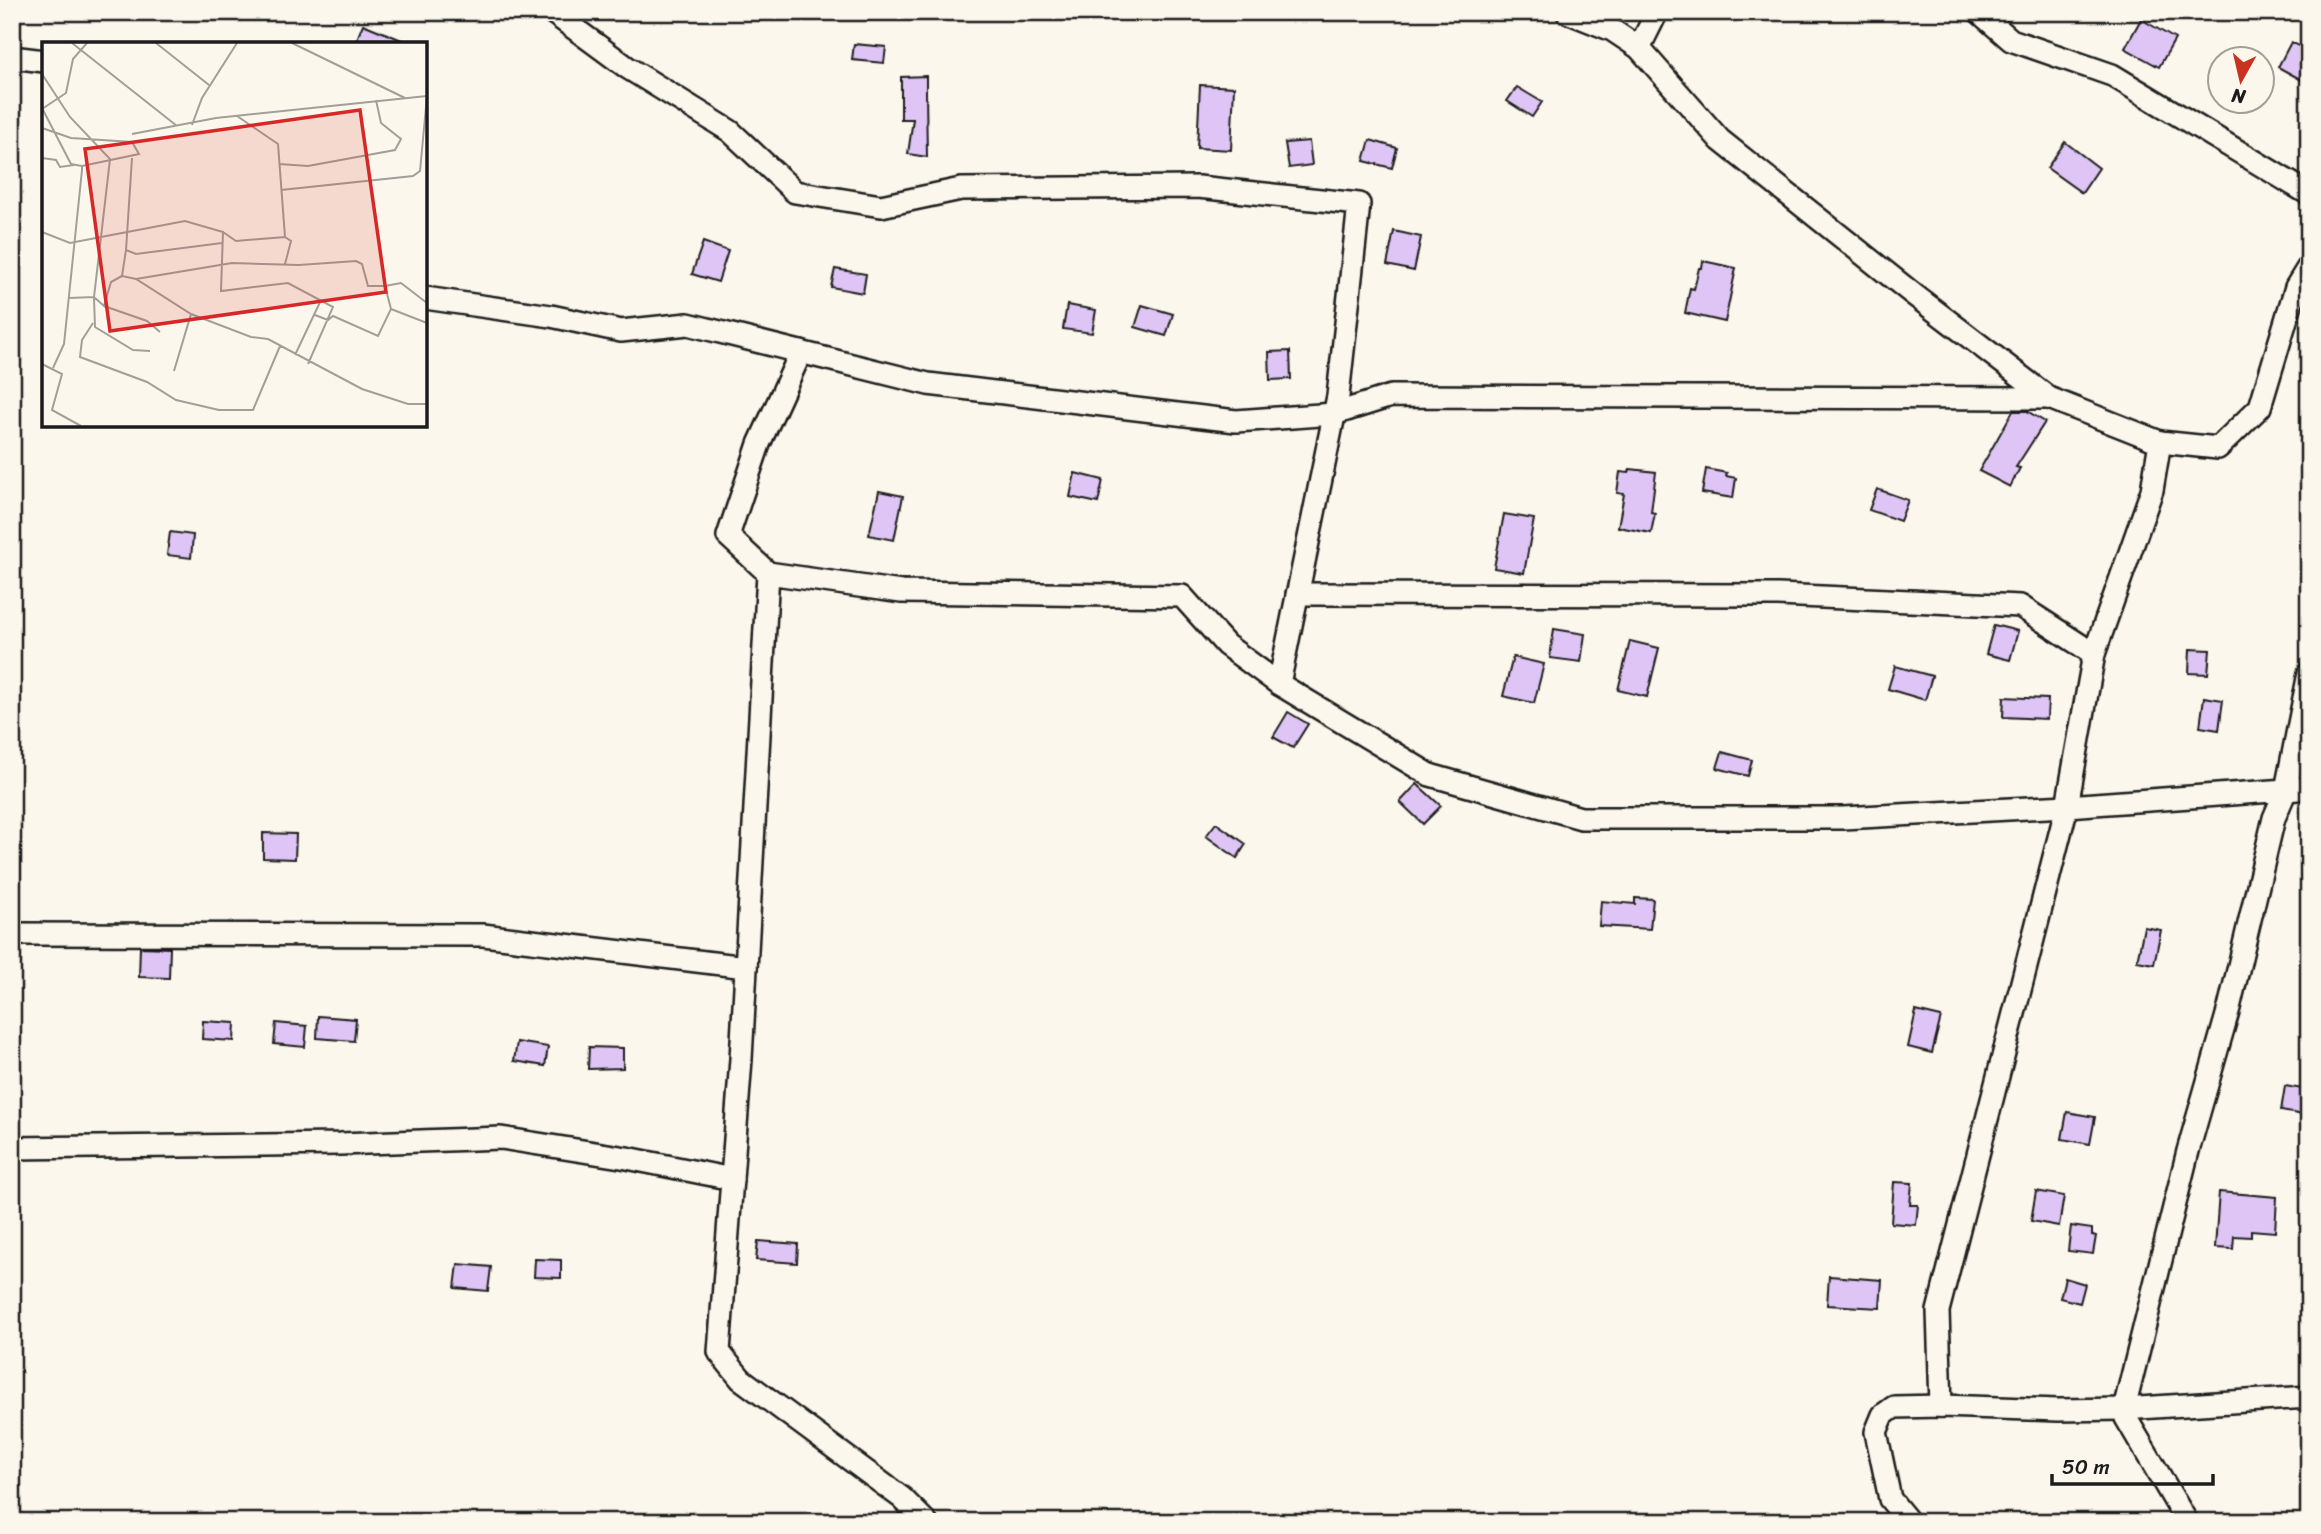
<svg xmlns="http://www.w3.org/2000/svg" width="2321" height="1534" viewBox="0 0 2321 1534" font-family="Sriracha,sans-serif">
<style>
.building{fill:#dec5f5;stroke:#1c1c1c;stroke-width:2}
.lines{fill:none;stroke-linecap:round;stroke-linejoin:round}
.street-casing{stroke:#1c1c1c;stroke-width:26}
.street{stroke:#fbf7ec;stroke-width:21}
.inset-road{fill:none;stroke:#a29f99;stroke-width:2}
.view{fill:#d62828;fill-opacity:0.15;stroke:#d62828;stroke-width:3.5}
.inset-edge{fill:none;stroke:#1c1c1c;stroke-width:3.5}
</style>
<rect width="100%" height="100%" fill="#fbf7ec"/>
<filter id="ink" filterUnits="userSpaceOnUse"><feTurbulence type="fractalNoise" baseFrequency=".0143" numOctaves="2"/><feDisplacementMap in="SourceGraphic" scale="14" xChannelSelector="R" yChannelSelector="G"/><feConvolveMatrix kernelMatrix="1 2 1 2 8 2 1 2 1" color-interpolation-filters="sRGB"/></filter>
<g filter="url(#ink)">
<!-- building -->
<g class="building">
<polygon points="2141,19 2175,39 2159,67 2125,48"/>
<polygon points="363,24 409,43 409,44 355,44"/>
<polygon points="2291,42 2309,51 2309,84 2278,67"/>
<polygon points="854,44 886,47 884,63 852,60"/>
<polygon points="926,76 926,92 927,157 908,154 913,119 901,119 901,77"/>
<polygon points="1200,85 1234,87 1231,150 1197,148"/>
<polygon points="1517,87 1542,102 1532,117 1507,101"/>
<polygon points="1370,140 1397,148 1392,168 1364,161"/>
<polygon points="1309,141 1312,165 1289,168 1285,143"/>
<polygon points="2065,142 2099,168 2082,193 2047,168"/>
<polygon points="1394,231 1421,237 1414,271 1387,265"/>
<polygon points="703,242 728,251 718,282 692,274"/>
<polygon points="1703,261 1736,268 1725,322 1685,313 1690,288 1694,289 1699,268 1702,268"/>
<polygon points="835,269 866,274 863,293 831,287"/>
<polygon points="1067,305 1096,310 1092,333 1063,329"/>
<polygon points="1142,305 1173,314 1166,336 1135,327"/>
<polygon points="1290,351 1291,379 1270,380 1269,352"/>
<polygon points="2013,411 2027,411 2045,422 2016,467 2020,468 2010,487 1979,471"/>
<polygon points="1630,469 1656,472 1651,512 1655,513 1651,533 1618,527 1624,494 1617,493 1620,472 1629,473"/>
<polygon points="1706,469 1727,473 1726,476 1736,478 1733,498 1702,493"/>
<polygon points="1075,473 1103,480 1098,503 1070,497"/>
<polygon points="1877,489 1908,500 1900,521 1869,510"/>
<polygon points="879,491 903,496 894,540 869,535"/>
<polygon points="1504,514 1534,519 1524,573 1494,568"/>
<polygon points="170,532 193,535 191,558 167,555"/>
<polygon points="1994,625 2018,631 2010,660 1986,654"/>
<polygon points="1554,629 1585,634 1581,662 1550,658"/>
<polygon points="1630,641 1659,648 1647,697 1618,690"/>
<polygon points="2190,649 2210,650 2208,674 2189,673"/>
<polygon points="1513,657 1544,664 1534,703 1503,696"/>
<polygon points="1895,666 1932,676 1925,700 1888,689"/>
<polygon points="2004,697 2048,699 2047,719 2003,717"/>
<polygon points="2204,697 2223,700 2219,730 2200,727"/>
<polygon points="1288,712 1308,724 1293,748 1273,737"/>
<polygon points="1722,752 1752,760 1748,776 1717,768"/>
<polygon points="1417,784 1441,806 1423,824 1400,802"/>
<polygon points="1216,823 1246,844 1237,858 1206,836"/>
<polygon points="263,833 296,834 295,859 263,858"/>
<polygon points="1635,898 1653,899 1650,929 1599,926 1601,901 1635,904"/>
<polygon points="2144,927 2161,930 2154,964 2137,961"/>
<polygon points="140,947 170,948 169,978 139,977"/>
<polygon points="1916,1011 1941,1017 1932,1053 1908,1047"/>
<polygon points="318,1016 356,1019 354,1041 317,1038"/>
<polygon points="203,1021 235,1023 234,1041 202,1039"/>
<polygon points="276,1023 307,1026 305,1047 274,1044"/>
<polygon points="517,1042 548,1047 545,1066 514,1061"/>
<polygon points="589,1047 623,1048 623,1068 588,1069"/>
<polygon points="2285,1086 2309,1090 2309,1116 2281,1111"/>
<polygon points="2067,1112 2095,1117 2090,1144 2062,1139"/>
<polygon points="1894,1182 1912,1183 1910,1205 1918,1205 1916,1225 1891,1223"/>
<polygon points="2036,1191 2064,1196 2059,1226 2031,1221"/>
<polygon points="2219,1192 2277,1197 2275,1232 2251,1230 2251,1237 2234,1236 2233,1249 2215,1248"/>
<polygon points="2071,1226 2092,1229 2092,1235 2096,1236 2093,1254 2068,1251"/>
<polygon points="758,1241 798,1244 797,1263 756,1260"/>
<polygon points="535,1259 561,1260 561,1278 534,1277"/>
<polygon points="458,1264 491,1267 488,1291 455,1288"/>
<polygon points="1829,1276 1882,1280 1880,1308 1827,1305"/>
<polygon points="2065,1278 2085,1284 2080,1303 2060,1298"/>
</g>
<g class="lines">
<!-- street casing -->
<g class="street-casing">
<g id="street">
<polyline points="552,12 628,68 730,131 795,192 881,206 961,189 1198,187 1359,204 1338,396 1279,684 1430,775 1581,818 1843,818 2067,806 2286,790 2274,818 2229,1008 2188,1151 2124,1409 2126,1418 2187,1522"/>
<polyline points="1567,12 1612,30 1639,48 1720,140 1913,294 2049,398 2160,442 2152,490 2094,654"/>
<polyline points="1979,12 2011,40 2112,75 2309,194"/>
<polyline points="1639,48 1657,12"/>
<polyline points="12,57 44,61"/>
<polyline points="425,298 551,316 621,331 688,324 928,384 1236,421 1334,414 1391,396 2049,398"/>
<polyline points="2160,442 2218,448 2260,407 2296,287 2309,266"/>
<polyline points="768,573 728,536 759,444 801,352"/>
<polyline points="1297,594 1778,595 2020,606 2094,654 2067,806 1938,1311 1941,1406"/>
<polyline points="2309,673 2286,790 2309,788"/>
<polyline points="12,934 483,935 746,967"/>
<polyline points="12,1148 340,1144 501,1138 627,1158 732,1179"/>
<polyline points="926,1522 902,1498 741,1379 719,1352 741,1059 768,573 901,592 1182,596 1226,645 1279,684"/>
<polyline points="1909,1522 1890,1499 1876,1432 1883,1415 1894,1407 1941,1406 2058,1410 2124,1409 2309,1397"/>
</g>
</g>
<!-- street -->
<use href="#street" class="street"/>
</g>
</g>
<!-- overview -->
<g transform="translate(42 42)">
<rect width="385" height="385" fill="#fbf7ec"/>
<path class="inset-road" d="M 30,1 L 135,84M 114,1 L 167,43M 250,1 L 363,56M 0,32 L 28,75 L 68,117 L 59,195 L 143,179 L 181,190 L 179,249 L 246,241 L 291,265 L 266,322M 0,66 L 29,122 L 40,124 L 40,128 L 22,302 L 11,326M 0,67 L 24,51 L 31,17 L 45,1M 150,83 L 160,56 L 195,1M 0,86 L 29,96 L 90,100 L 97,112 L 40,124M 90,92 L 174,76 L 385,54M 0,116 L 14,118 L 18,125 L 32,123M 90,116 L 84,208 L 94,212 L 180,201M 237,122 L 266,124 L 353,108 L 359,97 L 339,81 L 334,58M 239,148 L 371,134 L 378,129 L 385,54M 0,190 L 28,201 L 59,195 L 52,255 L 27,256M 181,190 L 194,199 L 243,195 L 236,102 L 195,74M 84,208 L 80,234 L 94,237 L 149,272 L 209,295 L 226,297 L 320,347 L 366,362 L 385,362M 243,222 L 249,199 L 243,195M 94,237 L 190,221 L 257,223 L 314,219 L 320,222 L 326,244 L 343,244 L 349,267 L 336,294 L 291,274 L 286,278 L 273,273M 343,244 L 359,241 L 385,261M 52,255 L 62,264 L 69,240 L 80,234M 52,256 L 53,285 L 91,308 L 108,309M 62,264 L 105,279 L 118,290M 349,267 L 385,281M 51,281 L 40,298 L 38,315 L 105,340 L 134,358 L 177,368 L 211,368 L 238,304M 253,313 L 279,258M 0,322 L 20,332 L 10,368 L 39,384M 132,329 L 149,272"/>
<path class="view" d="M 318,68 L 344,250 L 68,289 L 43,107 Z"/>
<rect width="385" height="385" class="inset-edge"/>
</g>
<!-- margin -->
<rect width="2321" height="1534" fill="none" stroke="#fbf7ec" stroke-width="42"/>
<rect x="21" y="21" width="2279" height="1492" fill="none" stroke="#1c1c1c" stroke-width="2.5" filter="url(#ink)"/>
<!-- north arrow -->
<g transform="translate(2241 80) rotate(188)"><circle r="33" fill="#fbf7ec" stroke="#a29f99" stroke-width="2"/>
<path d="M0-5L12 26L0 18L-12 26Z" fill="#c8321e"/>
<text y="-10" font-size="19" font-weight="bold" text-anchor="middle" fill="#1c1c1c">N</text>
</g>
<!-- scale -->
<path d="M2052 1474v10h161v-10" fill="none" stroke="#1c1c1c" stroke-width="3.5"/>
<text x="2062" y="1474" font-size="21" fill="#1c1c1c" stroke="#fbf7ec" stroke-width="5" paint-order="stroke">50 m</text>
</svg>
